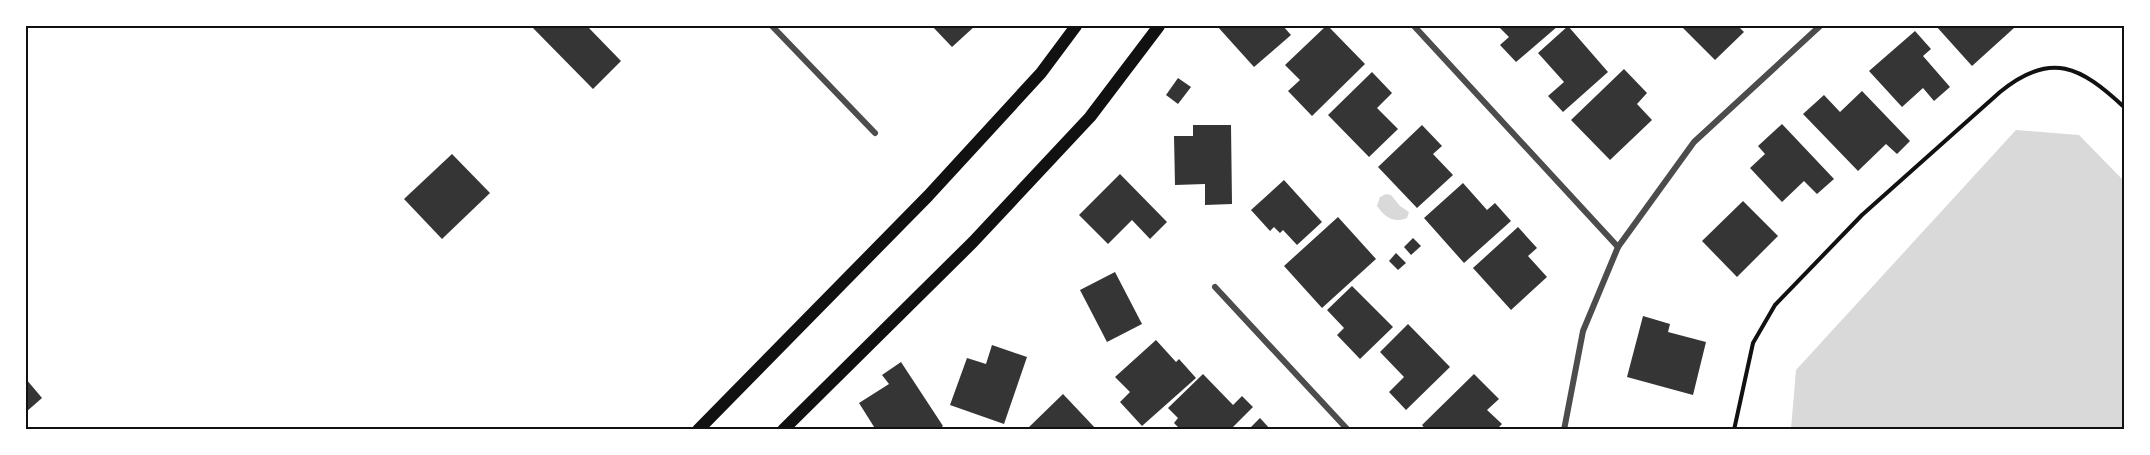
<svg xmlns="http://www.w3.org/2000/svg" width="2150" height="455" viewBox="0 0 2150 455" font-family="'PT Sans',sans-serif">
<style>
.water{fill:#d9d9d9}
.building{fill:#353535}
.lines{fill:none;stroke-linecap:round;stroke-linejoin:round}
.path{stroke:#111;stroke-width:4}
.minor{stroke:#4c4c4c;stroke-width:6}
.secondary{stroke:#111;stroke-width:12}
.neatline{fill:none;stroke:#111;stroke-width:2}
</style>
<rect width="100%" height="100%" fill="#fff"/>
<!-- water -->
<g class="water">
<polygon points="2016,130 2079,135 2124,181 2124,429 1791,429 1796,370"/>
<path d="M 1386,194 L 1391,195 L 1400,206 L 1409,212 L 1407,218 C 1393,224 1384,216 1377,206 L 1380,197 Z"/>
</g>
<!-- building -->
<g class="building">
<polygon points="531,26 587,26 621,61 593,89"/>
<polygon points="932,26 975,26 952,47"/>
<polygon points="1217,26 1283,26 1291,35 1254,67"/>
<polygon points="1326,26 1328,26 1365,64 1312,116 1288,91 1300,80 1285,65"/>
<polygon points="1498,26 1558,26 1516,62 1500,45 1509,37"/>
<polygon points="1568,26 1608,72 1563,112 1548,96 1564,82 1538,53"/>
<polygon points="1681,26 1738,26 1744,32 1715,60"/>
<polygon points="1936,26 2011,26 2014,28 1972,66"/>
<polygon points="1915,31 1931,49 1923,56 1950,87 1934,101 1923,88 1902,107 1869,71"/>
<polygon points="1624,69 1647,93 1637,104 1652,120 1610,160 1571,120"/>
<polygon points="1372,72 1392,93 1377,108 1398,129 1369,157 1328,115"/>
<polygon points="1178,78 1191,87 1178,104 1166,95"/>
<polygon points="1862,91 1910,141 1897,154 1886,144 1858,171 1803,114 1824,95 1840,112"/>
<polygon points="1782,124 1834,179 1817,194 1804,181 1782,202 1750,168 1765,154 1758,146"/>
<polygon points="1193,125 1231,125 1232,204 1205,205 1205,184 1175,185 1174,136 1193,136"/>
<polygon points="1422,125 1442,146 1433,154 1453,175 1417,208 1378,167"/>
<polygon points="452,154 490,193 442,239 404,199"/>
<polygon points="1120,174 1167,222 1150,239 1132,220 1108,244 1079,215"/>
<polygon points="1284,180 1322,222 1297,245 1283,230 1280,233 1274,227 1270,231 1251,210"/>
<polygon points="1463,183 1487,210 1495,203 1511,221 1464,263 1424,218"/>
<polygon points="1743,201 1778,236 1737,277 1702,241"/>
<polygon points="1338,217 1376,259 1322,308 1284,266"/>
<polygon points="1518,227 1537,248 1528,256 1547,277 1511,310 1473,268"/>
<polygon points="1413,238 1421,246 1411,255 1404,247"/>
<polygon points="1396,253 1406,263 1398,270 1389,261"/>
<polygon points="1115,272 1142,324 1107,342 1080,290"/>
<polygon points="1352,286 1393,327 1360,359 1337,335 1344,328 1327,310"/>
<polygon points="1643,316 1670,324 1668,332 1706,342 1693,395 1627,377"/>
<polygon points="1408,324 1450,367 1406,410 1389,392 1404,377 1380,352"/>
<polygon points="1156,340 1176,362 1179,359 1196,378 1142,426 1120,402 1130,392 1115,377"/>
<polygon points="992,345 1027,357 1004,424 950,405 967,358 986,364"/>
<polygon points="901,362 943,426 938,430 898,430 896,427 892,430 876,430 859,403 889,384 882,375"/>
<polygon points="1203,374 1233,405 1242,396 1253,407 1230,430 1181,430 1174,423 1178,418 1168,408"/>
<polygon points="1474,374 1499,399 1487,410 1502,424 1496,430 1426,430 1422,425"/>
<polygon points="26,379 42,398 26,412"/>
<polygon points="1063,394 1097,430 1026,430"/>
<polygon points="1260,418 1271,430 1248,430"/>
</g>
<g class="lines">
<!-- path -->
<path class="path" d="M 1734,430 L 1753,343 L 1775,305 L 1862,215 L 2000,92 C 2051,50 2081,67 2124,107"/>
<!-- minor -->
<g class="minor">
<polyline points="772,26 875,133"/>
<polyline points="1414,26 1618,247"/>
<polyline points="1215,287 1348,430"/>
<polyline points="1564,430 1583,331 1618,247 1694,142 1820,26"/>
</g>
<!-- secondary -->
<g class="secondary">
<polyline points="698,430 928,196 1041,73 1076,26"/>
<polyline points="783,430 973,242 1090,117 1159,26"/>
</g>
</g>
<!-- border -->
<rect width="2150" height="455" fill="none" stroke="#ffffff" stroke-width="54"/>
<rect x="27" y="27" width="2096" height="401" class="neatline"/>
</svg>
